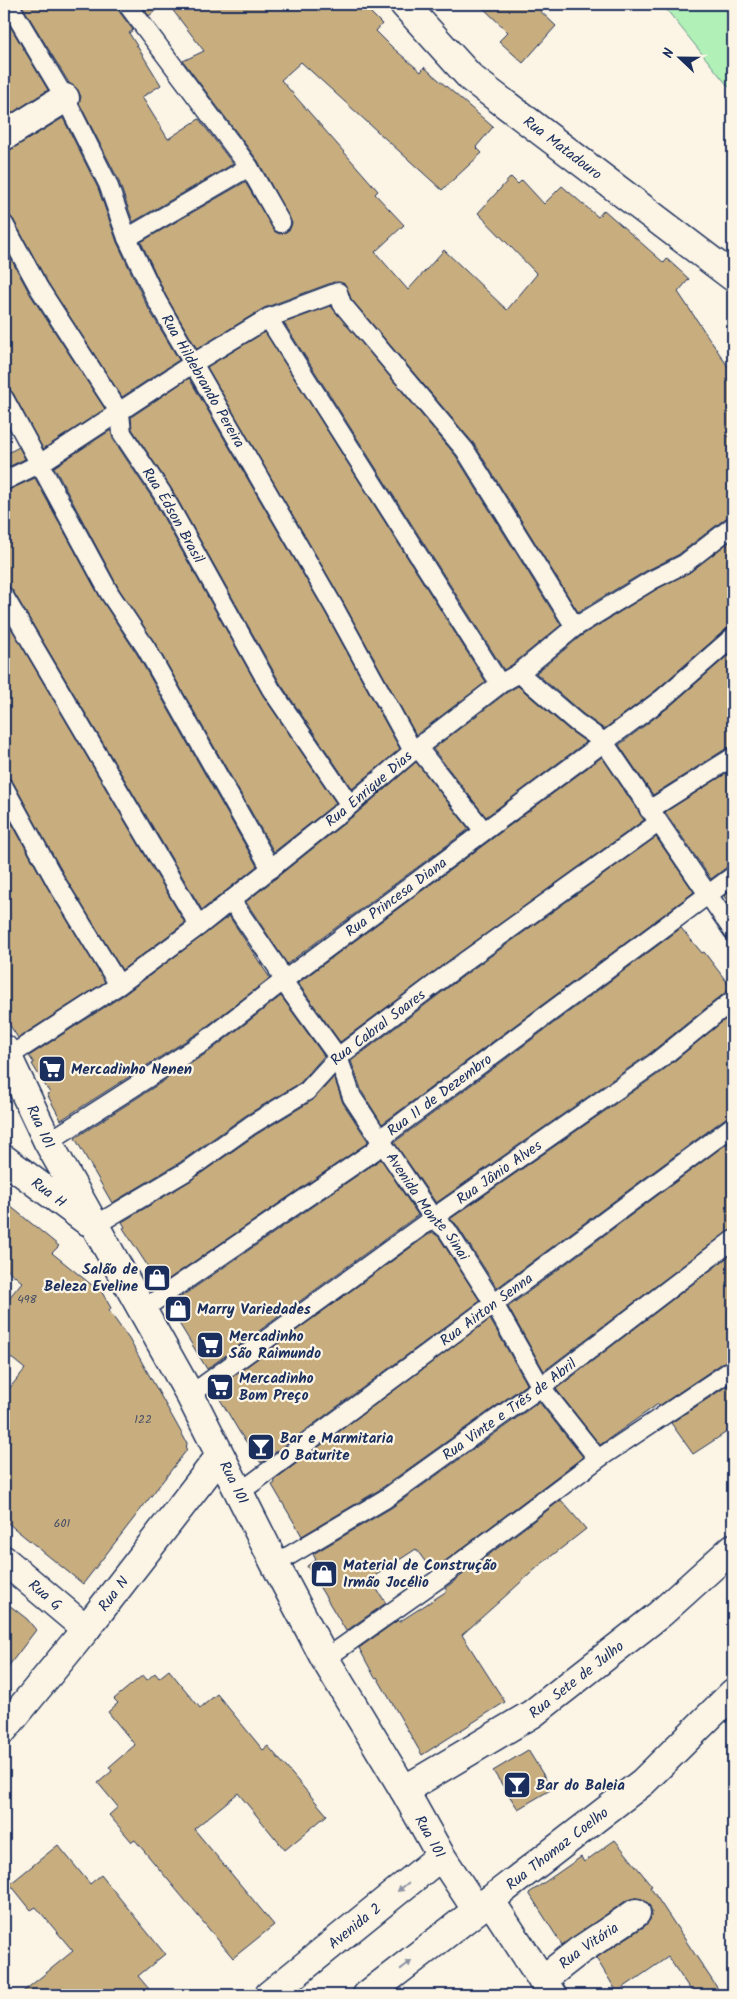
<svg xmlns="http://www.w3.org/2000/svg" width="737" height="1999" viewBox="0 0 737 1999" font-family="Kalam,sans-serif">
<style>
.green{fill:#b1f0b7;stroke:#66908a}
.building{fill:#c8ae7f;stroke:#1b2f5e}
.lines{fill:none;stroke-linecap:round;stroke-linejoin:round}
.service-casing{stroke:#1b2f5e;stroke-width:21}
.minor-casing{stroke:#1b2f5e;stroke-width:31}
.service{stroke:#fcf5e5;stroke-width:18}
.minor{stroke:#fcf5e5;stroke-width:28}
.oneway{fill:#8c92a2}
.labels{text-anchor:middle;stroke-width:4.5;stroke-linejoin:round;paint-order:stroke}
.number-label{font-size:12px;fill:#464f66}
.street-label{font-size:15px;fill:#1b2f5e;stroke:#fcf5e5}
.poi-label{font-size:15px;font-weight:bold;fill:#1b2f5e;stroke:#fcf5e5;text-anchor:start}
</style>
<rect width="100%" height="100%" fill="#fcf5e5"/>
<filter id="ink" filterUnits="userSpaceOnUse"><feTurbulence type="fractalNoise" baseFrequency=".02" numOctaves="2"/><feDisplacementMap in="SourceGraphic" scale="10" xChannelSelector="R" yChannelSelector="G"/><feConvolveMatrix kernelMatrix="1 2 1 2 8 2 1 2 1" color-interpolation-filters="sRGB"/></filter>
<g filter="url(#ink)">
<!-- green -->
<polygon class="green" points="662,4 733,4 733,89 728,86"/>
<!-- building -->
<g class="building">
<polygon points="21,4 117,4 118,10 133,30 129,33 161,85 142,97 168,139 199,119 233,164 133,222 118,179 79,103 81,97 78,90 69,83"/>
<polygon points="140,4 163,4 149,16"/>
<polygon points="168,4 362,4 382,24 376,31 393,48 421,72 424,67 493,127 476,147 482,153 442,190 301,62 281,80 378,191 375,194 404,225 375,252 408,290 444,250 507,310 537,274 478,213 511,177 518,184 522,180 544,204 562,186 598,217 604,210 664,263 667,259 689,279 678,292 733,374 733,516 726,518 678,555 646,571 578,612 474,444 351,299 345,284 334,282 264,308 197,349 166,296 141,242 245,182 275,232 280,234 286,232 290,229 292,223 258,161 183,61 204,51"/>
<polygon points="479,4 533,4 556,26 523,63 499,41 508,32"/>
<polygon points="4,16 48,90 4,118"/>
<polygon points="63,118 98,188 117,242 147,306 179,360 122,397 48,283 13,219 9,215 4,213 4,152 12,149"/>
<polygon points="4,246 30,294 105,409 43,449 13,393 4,383"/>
<polygon points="331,306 456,456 561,625 513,664 504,670 284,323"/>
<polygon points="265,332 486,682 416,735 343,602 207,367"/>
<polygon points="189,378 325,612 400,749 352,789 280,683 171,488 132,429 131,417"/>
<polygon points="111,430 113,439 153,499 262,694 336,803 274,852 155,643 119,589 54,467"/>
<polygon points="19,447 25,459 4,469 4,455"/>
<polygon points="35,478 101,599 137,654 257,866 202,910 13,591 9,587 4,585 4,492"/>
<polygon points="733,539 733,627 726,629 655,691 604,729 583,714 536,673 581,636 657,589 690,572"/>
<polygon points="4,616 185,923 122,970 65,877 13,782 9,778 4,776"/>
<polygon points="733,651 733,746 727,748 653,795 619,745 669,707"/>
<polygon points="518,686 569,730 586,742 486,817 433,749 506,693"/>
<polygon points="602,757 644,820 462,951 340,1042 298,983"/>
<polygon points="416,762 469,829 287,964 246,902 357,813"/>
<polygon points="733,769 733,866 727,867 711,879 665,812"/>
<polygon points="4,809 47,887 105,982 18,1038 4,1016"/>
<polygon points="656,837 694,892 382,1124 362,1092 351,1061 474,968"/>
<polygon points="733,889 733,910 724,896"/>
<polygon points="229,916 270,978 198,1033 61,1120 47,1094 50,1093 32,1064 34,1063 29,1056 125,994"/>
<polygon points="681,928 702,953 704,952 733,990 726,992 649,1054 436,1203 394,1142 396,1141"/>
<polygon points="281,996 324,1056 300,1083 245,1116 179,1163 112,1203 75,1138 210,1051"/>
<polygon points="733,1013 733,1116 727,1117 497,1288 456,1224 450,1219 661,1072"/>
<polygon points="334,1077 343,1103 368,1141 367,1143 160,1285 123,1228 125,1227 122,1222 190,1181 257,1134 313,1100"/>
<polygon points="733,1139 733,1230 727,1232 544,1371 508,1307"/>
<polygon points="381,1159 418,1215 207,1369 177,1320 185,1323 172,1303"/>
<polygon points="4,1201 59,1246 52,1253 93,1286 100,1289 111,1308 109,1311 129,1339 187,1443 186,1451 83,1584 4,1520 4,1395 25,1369 4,1352 4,1304 22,1282 4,1267"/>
<polygon points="432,1232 439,1237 480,1301 261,1463 240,1433 218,1396 221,1395 217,1388"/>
<polygon points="733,1253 733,1359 727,1360 659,1406 658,1404 600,1445 556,1389"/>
<polygon points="490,1319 527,1384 379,1490 302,1536 272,1485 275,1483 274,1480"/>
<polygon points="733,1382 733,1428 693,1454 671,1423"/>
<polygon points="539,1402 583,1457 432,1571 416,1549 370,1579 386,1603 346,1631 307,1566 316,1560 313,1554 391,1508"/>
<polygon points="561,1500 586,1529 540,1565 462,1635 505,1702 422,1755 377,1677 375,1678 359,1648 398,1620 399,1622 447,1591 445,1588"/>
<polygon points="4,1601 27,1619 36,1630 4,1672"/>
<polygon points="169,1670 200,1708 217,1694 263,1750 268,1746 327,1815 285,1850 238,1793 194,1829 274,1925 233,1958 135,1840 132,1842 109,1815 118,1807 98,1783 112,1771 109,1767 135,1745 108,1712 118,1703 114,1699 143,1675 147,1680 155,1673 159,1678"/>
<polygon points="528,1750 552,1789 518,1809 493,1771"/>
<polygon points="615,1840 652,1886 650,1887 722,1995 694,1995 668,1957 617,1992 596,1958 645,1926 650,1920 652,1912 649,1904 642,1899 635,1898 627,1900 562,1945 529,1893 581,1857 584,1862"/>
<polygon points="58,1845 90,1884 101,1875 165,1954 138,1976 154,1995 19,1995 73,1951 36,1907 31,1910 10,1884"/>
</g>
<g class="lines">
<!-- service casing -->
<g class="service-casing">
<g id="service">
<path id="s1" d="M 9,4 L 65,98 L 108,184 L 127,238 L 157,301 L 334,607 L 413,751"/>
<polyline points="127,4 249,167 281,223"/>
<path id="s2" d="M 4,224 L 39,288 L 120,413 L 122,433 L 162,493 L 271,689 L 350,805"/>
<polyline points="127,238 249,167"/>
<polyline points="268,318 500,684"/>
<polyline points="4,398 110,594 146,648 271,869"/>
<polyline points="4,481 41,463 192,364 268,318 338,292 342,304 465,450 575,627"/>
<polyline points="4,596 199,926"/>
<polyline points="519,673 576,722 604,742 733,931"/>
<polyline points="418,748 484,831"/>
<polyline points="4,787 56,882 119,985"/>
<polyline points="649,810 733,757"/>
<path id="s3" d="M 231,900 L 277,967 L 283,981 L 338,1057 L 352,1097 L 381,1141 L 433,1218 L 447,1230 L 494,1304 L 541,1387 L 598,1459"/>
<path id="s4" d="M 8,1057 L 119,985 L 199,926 L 350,805 L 413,751 L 500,684 L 519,673 L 575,627 L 652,580 L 684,564 L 733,526"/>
<path id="s5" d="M 48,1142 L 204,1042 L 283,981 L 662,699 L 733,637"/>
<path id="s6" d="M 94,1226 L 185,1172 L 251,1125 L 307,1091 L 338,1057 L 468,959 L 658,823"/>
<path id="s7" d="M 142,1310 L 374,1151 L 388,1133 L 733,876"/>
<path id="s8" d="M 190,1395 L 433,1218 L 655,1063 L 733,1000"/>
<path id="s9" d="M 239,1493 L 733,1126"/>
<path id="s10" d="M 275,1564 L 385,1499 L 541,1387 L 733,1240"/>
<polyline points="325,1659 437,1580 598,1459 733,1369"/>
</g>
</g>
<!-- minor casing -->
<g class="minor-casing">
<g id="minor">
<path id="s11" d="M 404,4 L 471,78 L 733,277"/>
<polyline points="4,136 65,98"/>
<path id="s12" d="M 4,1049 L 48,1142 L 190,1395 L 275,1564 L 325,1659 L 404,1790 L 441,1856 L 476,1909"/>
<path id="s13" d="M 4,1159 L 87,1221"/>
<path id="s14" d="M 4,1560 L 86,1629"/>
<path id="s15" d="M 4,1729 L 86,1629 L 220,1456"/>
<path id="s16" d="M 404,1790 L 532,1714 L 660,1614 L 733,1548"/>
<polyline points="490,1900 552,1995"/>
<path id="s17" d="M 542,1980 L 579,1951 L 636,1913"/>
<path id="s18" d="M 269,1995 L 441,1856"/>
<path id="s19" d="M 367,1995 L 643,1782 L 733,1693"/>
</g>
</g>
<!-- service -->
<use href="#service" class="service"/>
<!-- minor -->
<use href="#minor" class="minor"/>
</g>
<!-- one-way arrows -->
<defs><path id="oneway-solid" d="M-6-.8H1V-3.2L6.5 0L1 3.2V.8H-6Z" transform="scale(1.25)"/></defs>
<g class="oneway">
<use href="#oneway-solid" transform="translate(403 1887) rotate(141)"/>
<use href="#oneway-solid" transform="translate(406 1965) rotate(-38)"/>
</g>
</g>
<!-- icons -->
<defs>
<g id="supermarket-square" transform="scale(1.4375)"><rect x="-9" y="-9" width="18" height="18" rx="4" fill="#1b2f5e" stroke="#fcf5e5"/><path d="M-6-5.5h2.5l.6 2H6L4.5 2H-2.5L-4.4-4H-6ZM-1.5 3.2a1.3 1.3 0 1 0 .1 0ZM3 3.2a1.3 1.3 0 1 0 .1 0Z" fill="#fff"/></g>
<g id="shop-square" transform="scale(1.4375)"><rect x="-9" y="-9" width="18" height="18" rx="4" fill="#1b2f5e" stroke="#fcf5e5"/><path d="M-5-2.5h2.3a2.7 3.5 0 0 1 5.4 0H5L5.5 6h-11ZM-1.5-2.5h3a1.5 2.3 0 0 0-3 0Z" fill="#fff"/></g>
<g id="bar-square" transform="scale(1.4375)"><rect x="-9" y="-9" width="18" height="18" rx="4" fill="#1b2f5e" stroke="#fcf5e5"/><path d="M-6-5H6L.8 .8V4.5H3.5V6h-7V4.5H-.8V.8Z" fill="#fff"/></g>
</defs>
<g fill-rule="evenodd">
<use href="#supermarket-square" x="52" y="1069"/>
<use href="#shop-square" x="157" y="1278"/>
<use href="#shop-square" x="178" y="1309"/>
<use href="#supermarket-square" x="210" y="1345"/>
<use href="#supermarket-square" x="220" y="1387"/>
<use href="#bar-square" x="261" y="1447"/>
<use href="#shop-square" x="324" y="1574"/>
<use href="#bar-square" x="517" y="1785"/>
</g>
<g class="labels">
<!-- number labels -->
<g class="number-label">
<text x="27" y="1303">498</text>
<text x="143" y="1423">122</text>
<text x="62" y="1527">601</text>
</g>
<!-- street labels -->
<g class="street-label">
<text dy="5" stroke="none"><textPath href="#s11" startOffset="215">Rua Matadouro</textPath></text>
<text dy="5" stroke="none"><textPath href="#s1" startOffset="425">Rua Hildebrando Pereira</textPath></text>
<text dy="5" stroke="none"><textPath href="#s2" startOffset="339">Rua Édson Brasil</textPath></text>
<text dy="5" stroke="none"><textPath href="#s4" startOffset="450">Rua Enrique Dias</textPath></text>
<text dy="5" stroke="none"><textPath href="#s5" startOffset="426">Rua Princesa Diana</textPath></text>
<text dy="5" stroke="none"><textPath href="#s6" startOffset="348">Rua Cabral Soares</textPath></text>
<text dy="5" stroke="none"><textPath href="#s7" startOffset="368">Rua 11 de Dezembro</textPath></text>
<text dy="5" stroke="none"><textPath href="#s12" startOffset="86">Rua 101</textPath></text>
<text dy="5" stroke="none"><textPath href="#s8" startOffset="381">Rua Jânio Alves</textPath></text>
<text dy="5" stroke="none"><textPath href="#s13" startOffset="56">Rua H</textPath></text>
<text dy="5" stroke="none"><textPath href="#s3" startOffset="366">Avenida Monte Sinai</textPath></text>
<text dy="5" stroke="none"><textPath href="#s9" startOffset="308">Rua Airton Senna</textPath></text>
<text dy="5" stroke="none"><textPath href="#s10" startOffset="281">Rua Vinte e Três de Abril</textPath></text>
<text dy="5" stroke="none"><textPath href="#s12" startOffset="491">Rua 101</textPath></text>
<text dy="5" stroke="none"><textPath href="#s14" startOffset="54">Rua G</textPath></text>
<text dy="5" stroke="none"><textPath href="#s15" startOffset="174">Rua N</textPath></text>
<text dy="5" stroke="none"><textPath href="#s16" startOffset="205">Rua Sete de Julho</textPath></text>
<text dy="5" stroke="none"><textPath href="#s12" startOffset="896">Rua 101</textPath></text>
<text dy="5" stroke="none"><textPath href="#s19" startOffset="240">Rua Thomaz Coelho</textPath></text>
<text dy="5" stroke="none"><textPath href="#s18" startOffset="110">Avenida 2</textPath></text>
<text dy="5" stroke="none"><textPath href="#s17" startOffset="58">Rua Vitória</textPath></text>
</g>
<!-- poi labels -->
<g class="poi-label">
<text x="71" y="1074">Mercadinho Nenen</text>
<text x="138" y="1274" text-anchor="end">Salão de<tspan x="138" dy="17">Beleza Eveline</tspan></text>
<text x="197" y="1314">Marry Variedades</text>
<text x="229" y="1341">Mercadinho<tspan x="229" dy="17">São Raimundo</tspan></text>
<text x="239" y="1383">Mercadinho<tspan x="239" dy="17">Bom Preço</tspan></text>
<text x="280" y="1443">Bar e Marmitaria<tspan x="280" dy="17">O Baturite</tspan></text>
<text x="343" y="1570">Material de Construção<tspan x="343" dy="17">Irmão Jocélio</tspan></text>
<text x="536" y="1790">Bar do Baleia</text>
</g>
</g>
<!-- margin -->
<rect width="737" height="1999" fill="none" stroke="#fcf5e5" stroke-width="20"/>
<rect x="10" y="10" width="717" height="1979" fill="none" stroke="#1b2f5e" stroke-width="2" filter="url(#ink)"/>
<!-- north arrow -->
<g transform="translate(680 58) rotate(292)" stroke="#fcf5e5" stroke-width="4" paint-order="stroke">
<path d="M0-4L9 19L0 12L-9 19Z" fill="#1b2f5e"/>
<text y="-8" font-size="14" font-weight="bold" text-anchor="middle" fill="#1b2f5e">N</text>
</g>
</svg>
